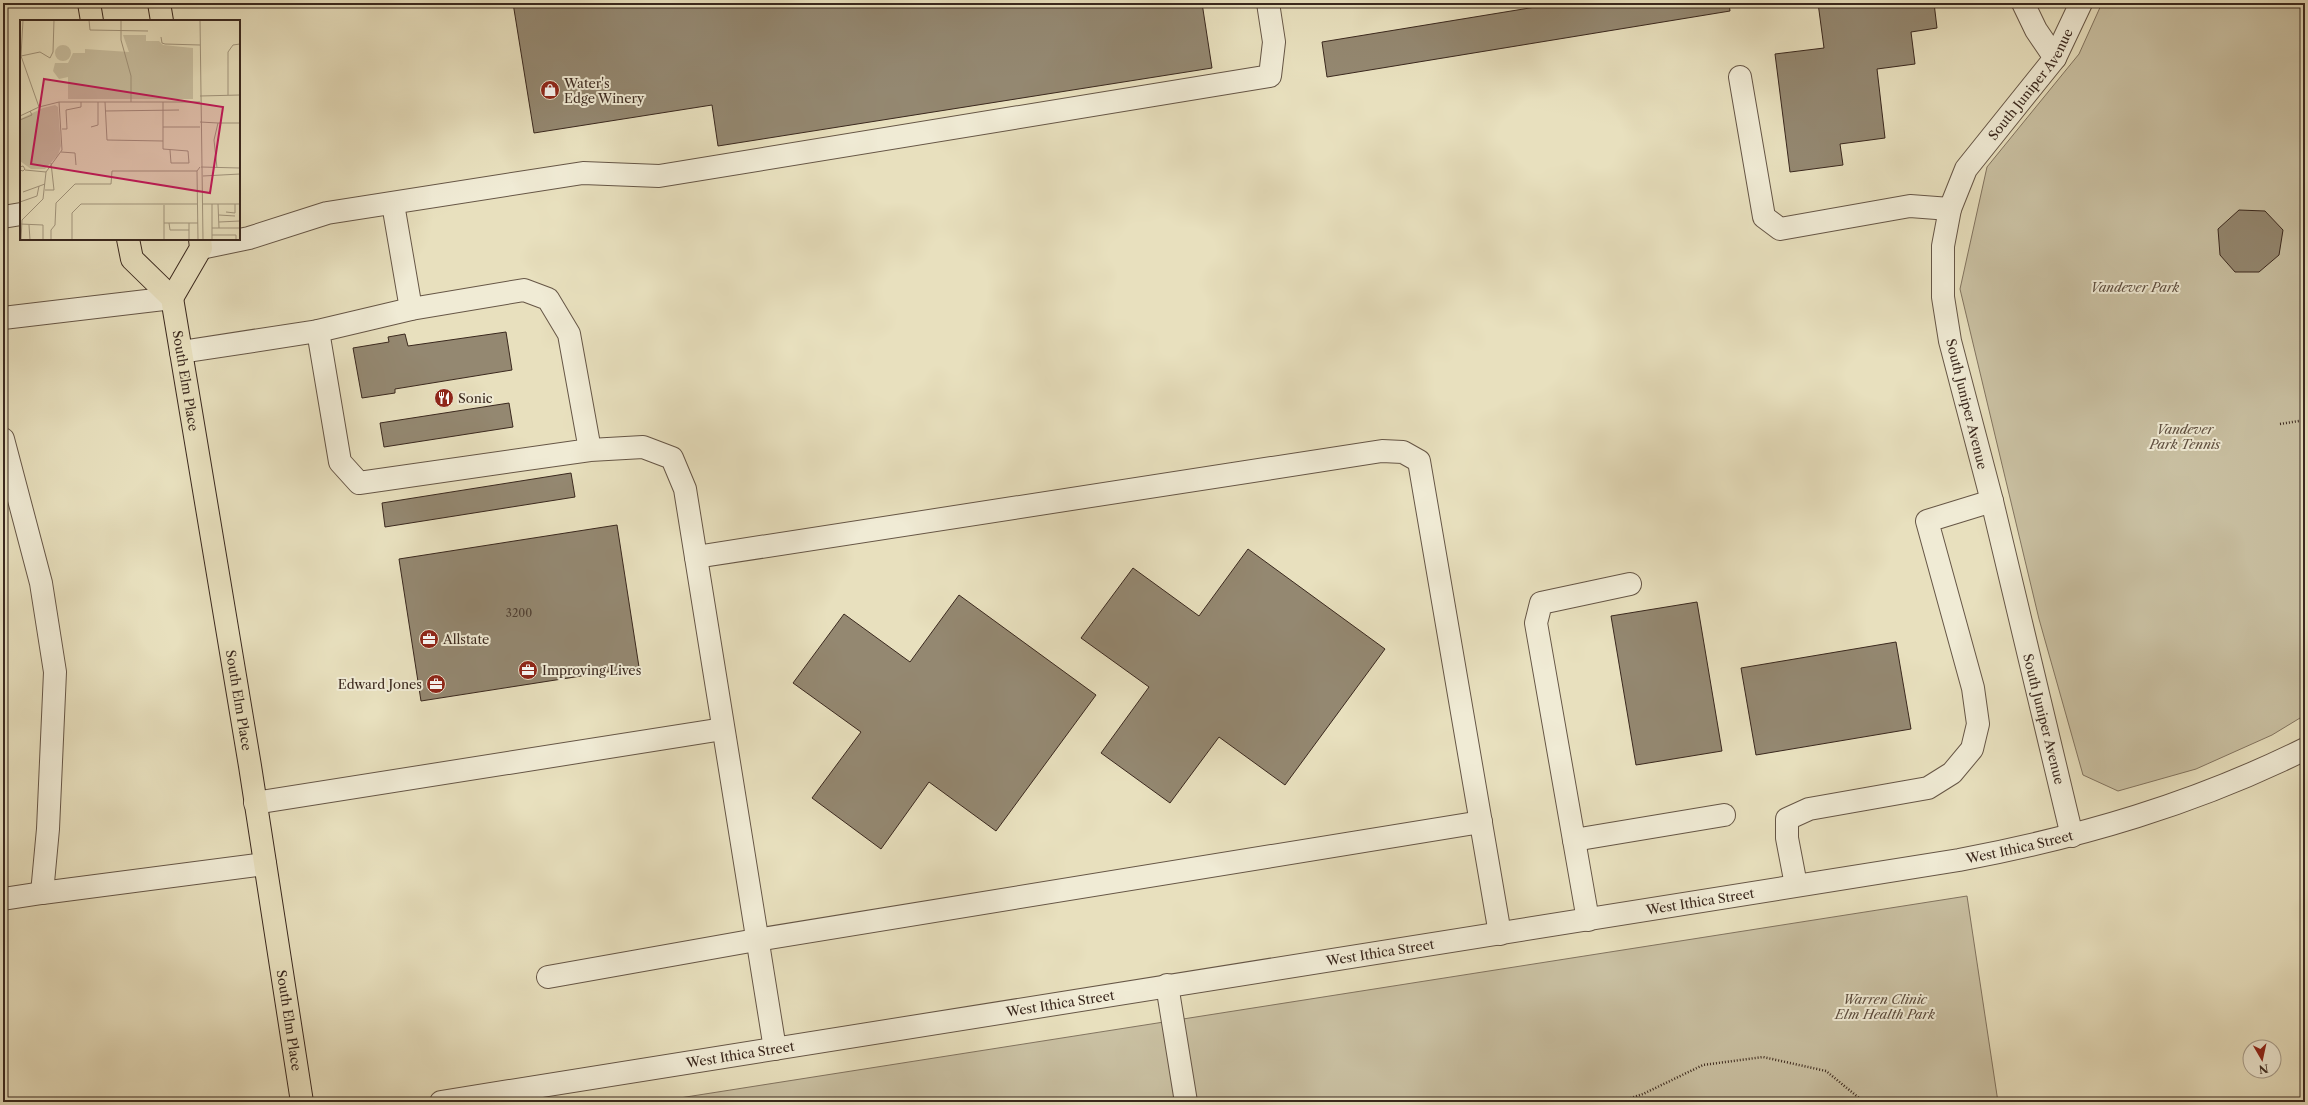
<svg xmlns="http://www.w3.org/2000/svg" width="2308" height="1105" viewBox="0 0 2308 1105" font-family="'Libre Caslon Text',serif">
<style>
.green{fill:#cac1a3;stroke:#827460}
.building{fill:#948871;stroke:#3a281e}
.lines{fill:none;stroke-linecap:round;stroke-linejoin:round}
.service-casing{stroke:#665646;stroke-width:24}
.minor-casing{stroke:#665646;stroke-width:24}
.primary-casing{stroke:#3a281e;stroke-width:24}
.path{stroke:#3a281e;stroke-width:2.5;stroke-dasharray:1 2;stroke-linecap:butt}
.service{stroke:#f0ebd5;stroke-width:22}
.minor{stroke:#f0ebd5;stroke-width:22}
.primary{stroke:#e8e0be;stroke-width:22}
.labels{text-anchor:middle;stroke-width:4;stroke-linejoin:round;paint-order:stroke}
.number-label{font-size:11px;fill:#504033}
.poi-label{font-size:13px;fill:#3a281e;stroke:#f0ebd5;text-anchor:start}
.street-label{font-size:13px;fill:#3a281e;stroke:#f0ebd5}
.park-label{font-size:13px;font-style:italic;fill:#5e4e3f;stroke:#f0ebd5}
.inset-road{fill:none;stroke:#a2967e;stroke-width:1}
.view{fill:#c2185b;fill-opacity:0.15;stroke:#c2185b;stroke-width:2}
.inset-edge{fill:none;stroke:#3a281e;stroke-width:2}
</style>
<rect width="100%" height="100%" fill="#e8e0be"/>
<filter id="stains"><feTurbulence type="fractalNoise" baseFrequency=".005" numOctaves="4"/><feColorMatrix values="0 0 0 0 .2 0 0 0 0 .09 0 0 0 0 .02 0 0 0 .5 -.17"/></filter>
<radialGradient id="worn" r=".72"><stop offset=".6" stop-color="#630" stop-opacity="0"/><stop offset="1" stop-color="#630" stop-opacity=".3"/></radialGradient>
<!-- green -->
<g class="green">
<polygon points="2102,3 2305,3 2305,715 2272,735 2196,769 2118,791 2083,775 2039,619 1960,289 1987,167 2079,54"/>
<polygon points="1967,896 1998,1102 654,1102"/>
</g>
<!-- building -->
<g class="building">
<polygon points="513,3 1202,3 1212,68 718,146 712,105 534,133"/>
<polygon points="1560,3 1729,3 1730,11 1327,77 1322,42"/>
<polygon points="1818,3 1934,3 1937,28 1911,32 1915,64 1877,69 1885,138 1840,144 1843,165 1790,172 1775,54 1824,48"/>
<polygon points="2239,210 2265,211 2283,230 2279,255 2259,272 2235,272 2220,255 2218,229"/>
<polygon points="506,332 512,370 395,389 395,393 362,398 353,348 389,342 388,337 405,334 408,346"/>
<polygon points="509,403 513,427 384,447 380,423"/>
<polygon points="571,473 575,497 385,527 382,503"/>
<polygon points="617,525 639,667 421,701 399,559"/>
<polygon points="1248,549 1385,649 1285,785 1219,737 1170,803 1101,753 1149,687 1081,638 1133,568 1199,616"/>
<polygon points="959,595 1096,695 996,831 929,782 881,849 812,798 861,732 793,683 844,614 910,662"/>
<polygon points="1697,602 1722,751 1636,765 1611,616"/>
<polygon points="1896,642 1911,729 1756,755 1741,668"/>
</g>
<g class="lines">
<!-- service casing -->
<g class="service-casing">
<g id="service">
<polyline points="2023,3 2036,30 2055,58"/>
<polyline points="1740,77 1764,217 1780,229 1910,206 1950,209"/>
<polyline points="393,204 411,309"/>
<polyline points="3,217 21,214"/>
<polyline points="201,248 249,238 327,213 583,173 659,176 1270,76 1274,42 1268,3"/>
<polyline points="3,318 172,298"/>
<polyline points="181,352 318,331"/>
<polyline points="3,439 41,583 55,672 48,829 42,893 265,864"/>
<polyline points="590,450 569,334 548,299 524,290 411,309 318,331 340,462 359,483 590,450 643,447 672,458 685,489 775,1049"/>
<polyline points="696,557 1382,451 1403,452 1419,461 1500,934"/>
<polyline points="255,803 723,729"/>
<polyline points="1574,840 1724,815"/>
<polyline points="1796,885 1787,838 1787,819 1809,809 1928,788 1952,773 1972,749 1978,724 1973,688 1927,521 1992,501"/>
<polyline points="3,899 42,893"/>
<polyline points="1588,920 1536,623 1541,603 1630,584"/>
<polyline points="548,977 756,940 1481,822"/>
<polyline points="1167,985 1186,1102"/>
</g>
</g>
<!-- minor casing -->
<g class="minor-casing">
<g id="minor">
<path id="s1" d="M 2072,836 L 1992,501 L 1950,341 L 1943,297 L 1943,246 L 1950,209 L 1966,169 L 2055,58 L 2081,3"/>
<path id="s2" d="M 441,1102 L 1959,860 C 2081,837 2194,804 2305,749"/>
</g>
</g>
<!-- primary casing -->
<g class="primary-casing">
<g id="primary">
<polyline points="89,3 92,21"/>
<polyline points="159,3 162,21"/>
<path id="s3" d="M 128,239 L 132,259 L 172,298 L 250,766 L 302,1102"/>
<polyline points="172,298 201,248 200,239"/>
</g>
</g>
<!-- path -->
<g class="path">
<polyline points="2280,424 2305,420"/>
<polyline points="1619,1102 1643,1094 1703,1065 1763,1057 1826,1071 1864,1102"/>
</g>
<!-- service -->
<use href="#service" class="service"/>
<!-- minor -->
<use href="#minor" class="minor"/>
<!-- primary -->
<use href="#primary" class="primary"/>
</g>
<!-- icons -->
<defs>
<g id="shop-disc" transform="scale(1)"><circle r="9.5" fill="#8f2418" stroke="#f0ebd5"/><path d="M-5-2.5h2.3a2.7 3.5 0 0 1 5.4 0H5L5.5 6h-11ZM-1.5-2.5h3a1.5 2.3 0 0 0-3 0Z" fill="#fff"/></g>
<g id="restaurant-disc" transform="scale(1)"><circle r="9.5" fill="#8f2418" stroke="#f0ebd5"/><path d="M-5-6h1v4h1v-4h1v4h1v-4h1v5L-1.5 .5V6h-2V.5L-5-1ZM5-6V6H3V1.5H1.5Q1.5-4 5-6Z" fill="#fff"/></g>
<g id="office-disc" transform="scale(1)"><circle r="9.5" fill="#8f2418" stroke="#f0ebd5"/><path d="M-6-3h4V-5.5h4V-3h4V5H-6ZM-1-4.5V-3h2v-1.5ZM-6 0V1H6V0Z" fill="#fff"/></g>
</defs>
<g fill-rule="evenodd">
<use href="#shop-disc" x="550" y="90"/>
<use href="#restaurant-disc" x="444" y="398"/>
<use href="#office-disc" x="429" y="639"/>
<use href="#office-disc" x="528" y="670"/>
<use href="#office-disc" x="436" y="684"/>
</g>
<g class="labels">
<!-- number labels -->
<g class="number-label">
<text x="519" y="617">3200</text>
</g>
<!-- poi labels -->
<g class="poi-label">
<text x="564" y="88">Water's<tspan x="564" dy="15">Edge Winery</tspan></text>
<text x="458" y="403">Sonic</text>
<text x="443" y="644">Allstate</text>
<text x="542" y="675">Improving Lives</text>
<text x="422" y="689" text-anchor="end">Edward Jones</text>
</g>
<!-- street labels -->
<g class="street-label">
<text dy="5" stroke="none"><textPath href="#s1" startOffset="793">South Juniper Avenue</textPath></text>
<text dy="5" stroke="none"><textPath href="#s3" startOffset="160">South Elm Place</textPath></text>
<text transform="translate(1967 404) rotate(76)" y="5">South Juniper Avenue</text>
<text dy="5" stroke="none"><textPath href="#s3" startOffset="484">South Elm Place</textPath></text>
<text transform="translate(2044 719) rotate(76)" y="5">South Juniper Avenue</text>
<text dy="5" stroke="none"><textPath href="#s2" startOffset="1599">West Ithica Street</textPath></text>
<text dy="5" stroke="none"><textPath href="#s2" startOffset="1275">West Ithica Street</textPath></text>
<text dy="5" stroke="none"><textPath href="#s2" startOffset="951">West Ithica Street</textPath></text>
<text dy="5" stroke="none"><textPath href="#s2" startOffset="627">West Ithica Street</textPath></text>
<text dy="5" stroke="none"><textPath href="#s3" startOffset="808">South Elm Place</textPath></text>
<text dy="5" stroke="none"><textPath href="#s2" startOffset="303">West Ithica Street</textPath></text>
</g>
<!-- park labels -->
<g class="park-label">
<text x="2135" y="292">Vandever Park</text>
<text x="2185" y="434">Vandever<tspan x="2185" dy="15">Park Tennis</tspan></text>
<text x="1885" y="1004">Warren Clinic<tspan x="1885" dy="15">Elm Health Park</tspan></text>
</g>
</g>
<!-- overview -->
<g transform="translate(20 20)">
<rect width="220" height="220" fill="#e8e0be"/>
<path d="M 103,15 L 126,15 L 126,21 L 139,21 L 143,25 L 173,28 L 173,79 L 48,79 L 48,57 L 39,59 L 33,51 L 35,43 L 48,43 L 53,33 L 65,33 L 65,29 L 109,32 ZM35 33a8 8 0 1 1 16 0a8 8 0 1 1-16 0ZM 35,85 L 38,87 L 41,126 L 38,135 L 25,149 L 11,149 L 0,141 L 0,99 L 23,88 Z" fill="#cac1a3"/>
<path class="inset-road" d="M 3,0 L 1,36 L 19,87M 69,0 L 70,10 L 128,11M 101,0 L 101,20 L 111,56 L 111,82M 180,0 L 183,220M 141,17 L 142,23 L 145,24 L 180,25M 1,36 L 20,32 L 30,38 L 33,32 L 34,0M 208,75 L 208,32 L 213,25 L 220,24M 180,76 L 220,75M 85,82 L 87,120 L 143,121M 143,82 L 143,129 L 168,131 L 169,143 L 151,143 L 150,130M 85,91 L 159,90M 0,96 L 19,87 L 39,82 L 180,82M 0,100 L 12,95 L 10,91M 180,102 L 198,103 L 194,120 L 197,148M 198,103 L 220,103M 71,107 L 78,105 L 78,82M 143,107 L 180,107M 42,109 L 47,109 L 46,90 L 61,87 L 61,82M 41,132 L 55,133 L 56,145M 0,147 L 3,146 L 5,149 L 3,151 L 0,150M 181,147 L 220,148M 5,150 L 26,152M 183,156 L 220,154M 25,170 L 34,170 L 31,143M 3,172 L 25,164M 0,182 L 17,176 L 19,166M 183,184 L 220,184M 198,184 L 199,208M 206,192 L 215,193 L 215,184M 199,195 L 215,196M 199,202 L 220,201M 144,203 L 178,203M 149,203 L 150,210 L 169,210M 169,203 L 169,220M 0,204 L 23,205 L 23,220M 9,205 L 10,220M 192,208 L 220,208M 192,215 L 192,184M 1,220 L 2,200 L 23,179 L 26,152 L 42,130 L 39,82M 31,220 L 31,210 L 35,205 L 36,183 L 55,164 L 91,164 L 92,151 L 177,151M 52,220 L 52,193 L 61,184 L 177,184M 144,220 L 144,185M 178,220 L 177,151 L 180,147M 192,220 L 192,215 L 216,215 L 216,220"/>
<path class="view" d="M 24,59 L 203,87 L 190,173 L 11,144 Z"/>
<rect width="220" height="220" class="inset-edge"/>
</g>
<!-- margin -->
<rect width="2308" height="1105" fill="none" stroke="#e8e0be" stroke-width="16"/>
<rect x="4" y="4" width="2300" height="1097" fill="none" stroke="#3a281e" stroke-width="2"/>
<rect x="8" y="8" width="2292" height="1089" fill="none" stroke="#3a281e"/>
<!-- north arrow -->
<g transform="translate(2262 1059) rotate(171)"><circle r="19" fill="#f0ebd5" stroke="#a79d8c"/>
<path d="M0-3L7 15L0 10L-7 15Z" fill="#8f2418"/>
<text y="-6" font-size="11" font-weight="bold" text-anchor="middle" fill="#3a281e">N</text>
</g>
<rect width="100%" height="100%" filter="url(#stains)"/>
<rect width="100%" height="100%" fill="url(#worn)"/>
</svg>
